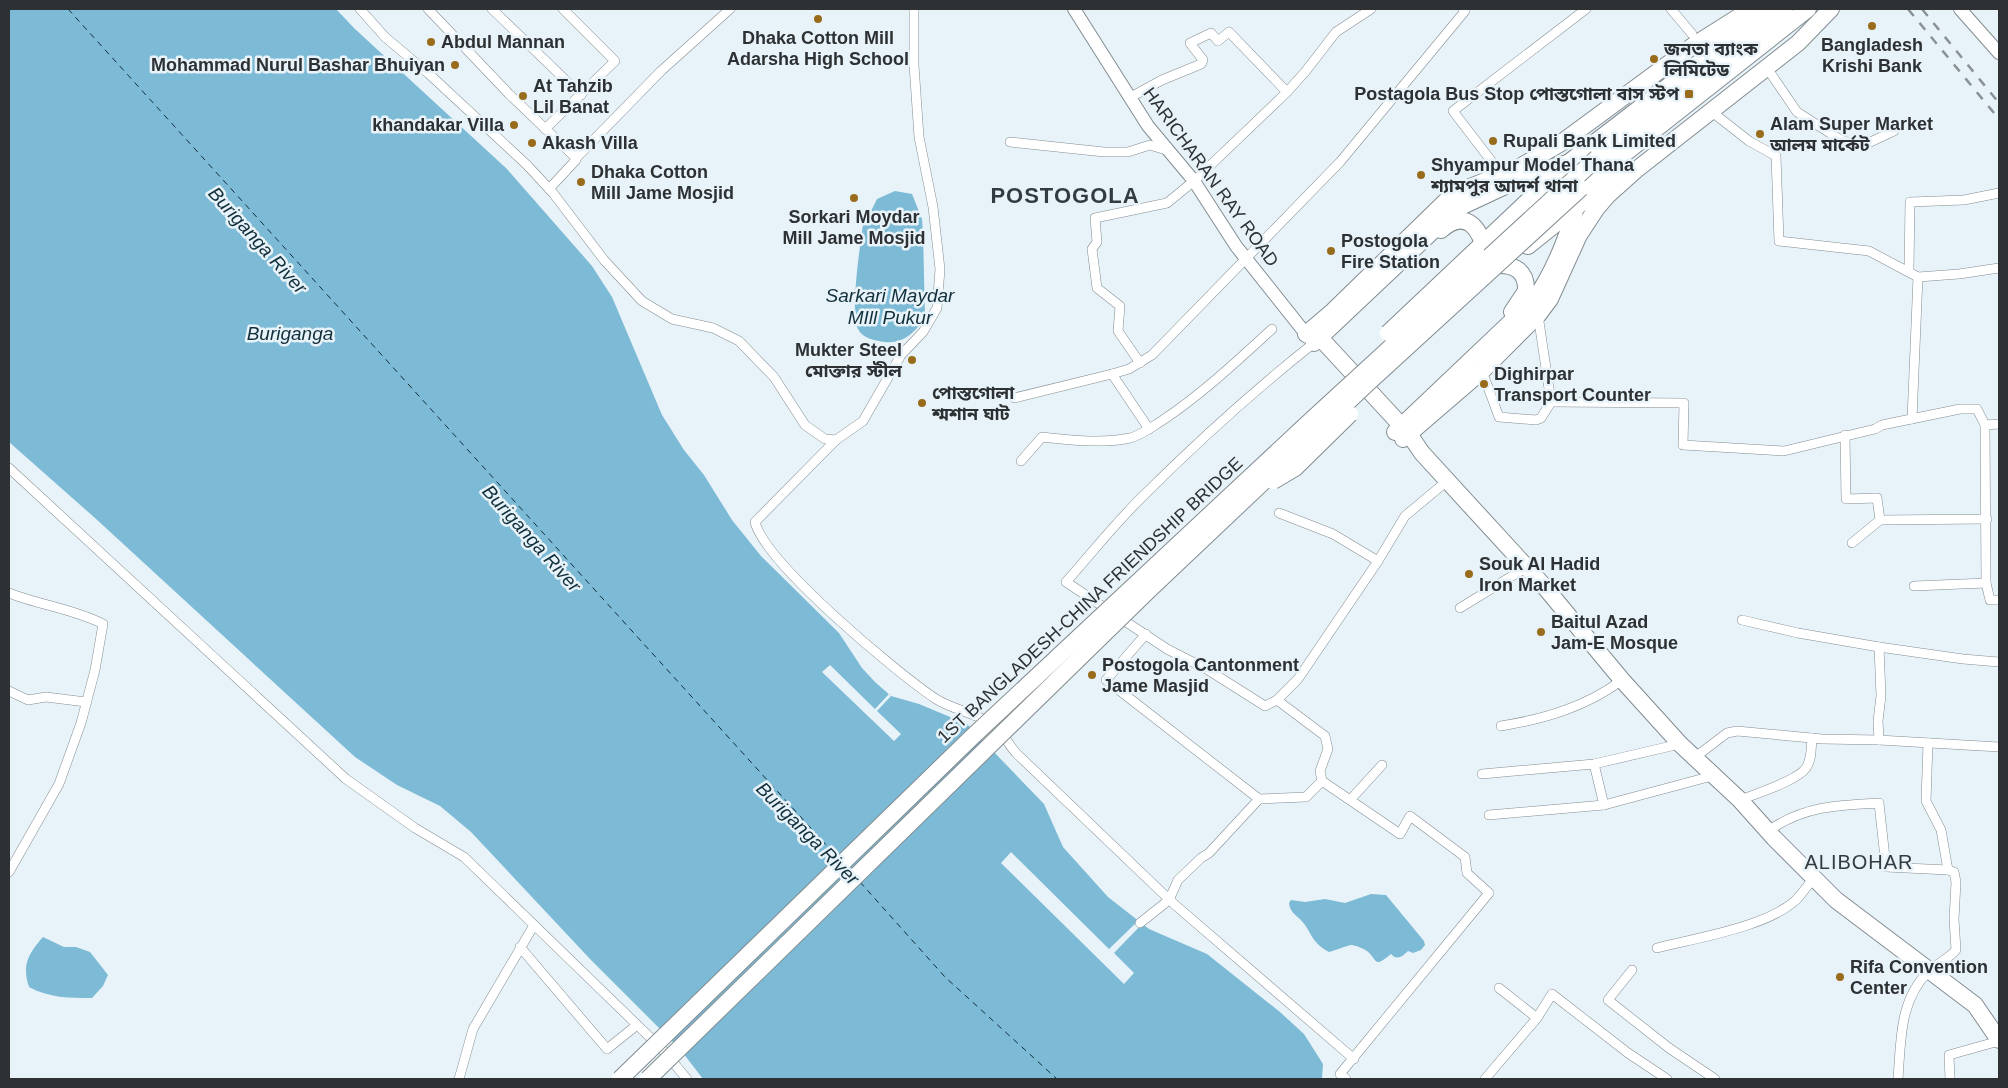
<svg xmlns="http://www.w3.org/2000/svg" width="2008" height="1088" viewBox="0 0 2008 1088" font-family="Helvetica,'Noto Sans Bengali',sans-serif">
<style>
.water{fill:#7dbad5}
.pier{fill:#e8f3f9}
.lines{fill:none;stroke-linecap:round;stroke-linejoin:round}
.ferry{stroke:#12303c;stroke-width:1;stroke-dasharray:6 5;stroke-linecap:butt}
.street-casing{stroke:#828c91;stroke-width:10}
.secondary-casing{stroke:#828c91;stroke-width:14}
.highway-casing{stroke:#828c91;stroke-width:18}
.street{stroke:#fff;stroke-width:9}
.secondary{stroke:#fff;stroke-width:12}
.highway{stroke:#fff;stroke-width:16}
.rail{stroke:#8a9296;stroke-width:2.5;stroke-dasharray:9 9;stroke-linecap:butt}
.highway-bridge-casing{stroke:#828c91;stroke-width:18;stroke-linecap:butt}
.highway-bridge{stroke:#fff;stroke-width:16}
.poi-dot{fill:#986c1a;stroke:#e8f3f9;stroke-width:2}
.labels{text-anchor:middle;stroke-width:5;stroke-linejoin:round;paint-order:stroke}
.poi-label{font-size:18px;font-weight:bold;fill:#2d3133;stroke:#e8f3f9;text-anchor:start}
.street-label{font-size:18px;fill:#2d3133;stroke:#e8f3f9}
.water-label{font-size:19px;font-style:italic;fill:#12303c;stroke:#e8f3f9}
.quarter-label{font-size:20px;letter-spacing:1px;fill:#323c40;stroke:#e8f3f9}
.district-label{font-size:22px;font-weight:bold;letter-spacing:1px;fill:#323c40;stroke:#e8f3f9}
</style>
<rect width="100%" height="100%" fill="#e8f3f9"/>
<!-- water -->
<g class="water">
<polygon points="9,9 336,9 355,29 507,169 592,266 612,297 662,415 684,450 704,475 732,520 761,556 839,633 862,668 875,682 891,696 919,704 967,724 1044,804 1063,847 1108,897 1149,929 1207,954 1280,1012 1304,1034 1323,1064 1322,1079 703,1079 680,1049 591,960 471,832 440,806 397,785 355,757 95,518 9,442"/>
<path d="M 895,191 L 912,194 L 922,219 L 923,233 L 925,317 C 916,332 903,344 885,342 C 875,341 862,338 858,329 C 849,312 862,233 865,210 L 872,209 L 877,199 Z"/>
<path d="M 1371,894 L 1386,895 L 1424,941 L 1425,945 L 1421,950 L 1413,953 L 1408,951 C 1403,956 1397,961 1391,954 C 1373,969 1378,960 1367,951 C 1365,949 1354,945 1352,945 C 1351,944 1333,951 1329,952 C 1314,944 1313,937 1305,925 C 1299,916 1290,914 1289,903 L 1291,900 L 1305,902 L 1325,899 L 1345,903 Z"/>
<path d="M 43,937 L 64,947 L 76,947 L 90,952 L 108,975 L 103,986 L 92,998 C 70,998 49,998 29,987 C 22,965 28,954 43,937 Z"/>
</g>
<!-- pier -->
<g class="pier">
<polygon points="830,665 875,709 889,694 891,696 877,711 901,734 894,741 822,672"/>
<polygon points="1011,852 1109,949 1138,921 1142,924 1114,953 1134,973 1124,984 1001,863"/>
</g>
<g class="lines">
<!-- ferry -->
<g class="ferry">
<polyline points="68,9 837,857"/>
<polyline points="860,882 945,977 1057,1079"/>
</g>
<!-- street casing -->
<g class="street-casing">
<g id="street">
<polyline points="360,9 385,37 429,74 527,165 553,193 604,260 642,301 672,319 713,328 739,341 774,377 805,425 825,439 836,440"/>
<polyline points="428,9 509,94 576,158 576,160 549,189"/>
<polyline points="492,9 581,95"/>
<path d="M 914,9 L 914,65 L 919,137 L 933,207 L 940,269 L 937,308 L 923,332 L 901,355 L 863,421 L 836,440 L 755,522 C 765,563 897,673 936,699 C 953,710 980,714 995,726 C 1003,733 1009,745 1016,753 L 1174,904 L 1354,1059"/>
<polyline points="1671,9 1692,34"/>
<polyline points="1767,68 1797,112 1841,140 1853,144 1864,145 1894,131"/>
<polyline points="1131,97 1162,80 1201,64 1203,60 1190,43 1211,33 1218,41 1229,32 1287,92"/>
<polyline points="1712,112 1749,141 1776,156 1779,241 1869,251 1918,277 1959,274 1999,268"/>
<polyline points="545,129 615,61 563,9"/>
<polyline points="1010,142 1104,152 1128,152 1150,145 1166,150"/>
<polyline points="576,158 661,71 730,9"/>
<polyline points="1502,175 1453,111 1586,9"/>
<polyline points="1909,270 1910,202 1964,200 1999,193"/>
<polyline points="1538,315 1551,402 1684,403 1683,445 1784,451 1875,429 1882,425 1960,409 1977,409 1985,425"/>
<path d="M 1314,343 C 1252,392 1195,444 1139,500 C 1113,526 1090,555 1066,582 L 1167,649 L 1208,670 L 1265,706 L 1277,700 L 1298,679 L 1378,561 L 1405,516 L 1447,481"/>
<polyline points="1140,363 1118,331 1120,306 1097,288 1092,249 1097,242 1095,218 1167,203 1194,181 1287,92 1305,72 1336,32 1371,9"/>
<polyline points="1482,371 1499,417 1536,420 1541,418 1551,402"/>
<polyline points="1112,374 1149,429"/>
<polyline points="1014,398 1112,374 1129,369 1152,355 1340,162 1465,11 1463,9"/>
<polyline points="1912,419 1918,277"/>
<polyline points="1845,435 1846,499 1877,498 1880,520 1852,543"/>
<path d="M 1021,461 L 1042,437 C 1072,440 1101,444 1130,438 C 1142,435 1153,426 1163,420 C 1203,393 1237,361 1272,329"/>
<polyline points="9,468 346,779 415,828 464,857 661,1048 687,1079"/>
<polyline points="1279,513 1333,534 1378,561"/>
<polyline points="1880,520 1987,519"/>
<polyline points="1986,583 1990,600 1999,600"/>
<polyline points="1914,586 1986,583 1985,425 1999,424"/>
<path d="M 9,593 C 39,605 74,609 103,624 L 95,670 L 81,723 L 59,784 L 9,872"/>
<polyline points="1460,608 1525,568"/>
<polyline points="1742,620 1798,633 1879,647"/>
<polyline points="9,691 28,700 46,697 86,702"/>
<polyline points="1277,700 1325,736 1328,749 1320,771 1322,781 1400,834 1410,816 1465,857 1467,873 1489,893 1340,1074 1346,1079"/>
<path d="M 1501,726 C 1544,719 1586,707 1622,680"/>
<polyline points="1879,740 1878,721 1881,696 1879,647 1963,659 1999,662"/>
<polyline points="1694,758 1727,733 1737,731 1822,739 1879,740 1999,747"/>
<polyline points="1594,764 1604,805 1712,776"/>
<polyline points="1482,774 1594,764 1680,744"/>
<polyline points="1259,799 1306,797 1322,781"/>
<polyline points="1351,799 1382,765"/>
<path d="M 1740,800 C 1755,794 1797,781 1806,768 C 1812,759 1811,748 1812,738"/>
<polyline points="1489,815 1604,805"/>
<path d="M 1768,831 C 1804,806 1837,805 1879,803 L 1886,867 L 1948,870"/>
<polyline points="1140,923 1169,900 1178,880 1201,858 1209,853 1259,799 1106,680 1146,634"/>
<polyline points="520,947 607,1049 637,1025"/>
<path d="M 1657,948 C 1696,938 1768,927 1797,899 C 1803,892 1808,885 1814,878"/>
<polyline points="1632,970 1608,1000 1669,1048 1715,1079"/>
<polyline points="1499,988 1537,1018"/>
<polyline points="459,1079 473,1029 534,925"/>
<polyline points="1485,1079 1537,1018 1552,994 1628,1053 1667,1079"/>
<path d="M 1898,1079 C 1901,1041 1899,1000 1929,971 C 1938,963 1948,959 1956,950 L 1954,919 L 1956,882 L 1954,872 L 1948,870 L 1941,830 L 1926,801 L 1928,743"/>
<polyline points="1950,1079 1949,1055 1999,1041"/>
</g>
</g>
<!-- secondary casing -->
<g class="secondary-casing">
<g id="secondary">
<polyline points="1074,9 1148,126 1194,181 1236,246 1306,334"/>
<polyline points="1960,9 1999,53"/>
</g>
</g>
<!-- highway casing -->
<g class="highway-casing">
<g id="highway">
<path d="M 1441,230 C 1466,208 1481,228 1485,254"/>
<polyline points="1528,246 1614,177"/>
<polyline points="1476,250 1568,163 1705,58 1763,9"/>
<path d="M 1497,265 C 1514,264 1527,271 1526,291 L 1512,312"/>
<polyline points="1312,329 1409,434 1422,453 1543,585 1622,680 1680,744 1740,800 1774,838 1836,900 1975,1005 1999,1040"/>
<polyline points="1308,335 1306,334 1333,311 1446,201 1465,189 1518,168 1561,143 1694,45 1751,9"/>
<polyline points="1314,343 1456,209 1535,172 1568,163 1597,158 1785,9"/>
<path d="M 1395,432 L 1534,300 C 1556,270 1573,223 1581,188 L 1808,9"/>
<polyline points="1403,439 1482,371 1538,315 1550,299 1579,235 1596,209 1608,195 1636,170 1798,43 1831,9"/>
</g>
</g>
<!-- street -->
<use href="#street" class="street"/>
<!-- secondary -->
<use href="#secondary" class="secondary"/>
<!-- highway -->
<use href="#highway" class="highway"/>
<!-- rail -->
<g class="rail">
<polyline points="1908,9 1999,119"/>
<polyline points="1922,9 1999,103"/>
</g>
<!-- highway-bridge casing -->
<g class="highway-bridge-casing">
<g id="highway-bridge">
<polyline points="1388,333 1476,250"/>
<polyline points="1273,481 1295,468 1350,414"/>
<polyline points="620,1079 972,737 1309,422 1597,158"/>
<polyline points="648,1079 1149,590 1368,383 1581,188"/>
</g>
</g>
<!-- highway-bridge -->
<use href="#highway-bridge" class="highway-bridge"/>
</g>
<!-- markers -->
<g class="poi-dot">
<circle cx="818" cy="19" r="5"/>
<circle cx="1872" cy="26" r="5"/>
<circle cx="431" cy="42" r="5"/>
<circle cx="1654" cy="59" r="5"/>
<circle cx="455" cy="65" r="5"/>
<rect x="1684" y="89" width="10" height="10" rx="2.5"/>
<circle cx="523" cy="96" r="5"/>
<circle cx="514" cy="125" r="5"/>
<circle cx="1760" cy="134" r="5"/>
<circle cx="1493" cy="141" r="5"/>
<circle cx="532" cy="143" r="5"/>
<circle cx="1421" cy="175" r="5"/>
<circle cx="581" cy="182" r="5"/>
<circle cx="854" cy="198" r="5"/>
<circle cx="1331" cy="251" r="5"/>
<circle cx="912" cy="360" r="5"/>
<circle cx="1484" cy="384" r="5"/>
<circle cx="922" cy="403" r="5"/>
<circle cx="1469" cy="574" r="5"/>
<circle cx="1541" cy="632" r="5"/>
<circle cx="1092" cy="675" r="5"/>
<circle cx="1840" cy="977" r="5"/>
</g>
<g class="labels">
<!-- poi labels -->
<g class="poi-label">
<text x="818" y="44" text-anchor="middle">Dhaka Cotton Mill<tspan x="818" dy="21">Adarsha High School</tspan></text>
<text x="441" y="48">Abdul Mannan</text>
<text x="1872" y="51" text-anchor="middle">Bangladesh<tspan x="1872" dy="21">Krishi Bank</tspan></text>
<text x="1664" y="55">জনতা ব্যাংক<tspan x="1664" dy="21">লিমিটেড</tspan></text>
<text x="445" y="71" text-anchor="end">Mohammad Nurul Bashar Bhuiyan</text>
<text x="533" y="92">At Tahzib<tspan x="533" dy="21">Lil Banat</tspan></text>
<text x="1679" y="100" text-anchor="end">Postagola Bus Stop পোস্তগোলা বাস স্টপ</text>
<text x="1770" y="130">Alam Super Market<tspan x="1770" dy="21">আলম মার্কেট</tspan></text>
<text x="504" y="131" text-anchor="end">khandakar Villa</text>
<text x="1503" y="147">Rupali Bank Limited</text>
<text x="542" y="149">Akash Villa</text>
<text x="1431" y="171">Shyampur Model Thana<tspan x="1431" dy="21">শ্যামপুর আদর্শ থানা</tspan></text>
<text x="591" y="178">Dhaka Cotton<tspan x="591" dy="21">Mill Jame Mosjid</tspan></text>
<text x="854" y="223" text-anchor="middle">Sorkari Moydar<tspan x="854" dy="21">Mill Jame Mosjid</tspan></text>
<text x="1341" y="247">Postogola<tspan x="1341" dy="21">Fire Station</tspan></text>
<text x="902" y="356" text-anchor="end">Mukter Steel<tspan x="902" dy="21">মোক্তার স্টীল</tspan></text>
<text x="1494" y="380">Dighirpar<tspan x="1494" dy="21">Transport Counter</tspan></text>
<text x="932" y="399">পোস্তগোলা<tspan x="932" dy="21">শ্মশান ঘাট</tspan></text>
<text x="1479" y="570">Souk Al Hadid<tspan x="1479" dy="21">Iron Market</tspan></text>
<text x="1551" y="628">Baitul Azad<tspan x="1551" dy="21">Jam-E Mosque</tspan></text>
<text x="1102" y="671">Postogola Cantonment<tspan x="1102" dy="21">Jame Masjid</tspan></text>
<text x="1850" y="973">Rifa Convention<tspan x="1850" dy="21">Center</tspan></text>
</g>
<!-- street labels -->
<g class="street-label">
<text transform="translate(1211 177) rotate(54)" y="6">HARICHARAN RAY ROAD</text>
<text transform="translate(1090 600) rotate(-43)" y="6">1ST BANGLADESH-CHINA FRIENDSHIP BRIDGE</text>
</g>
<!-- water labels -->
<g class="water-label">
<text transform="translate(258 240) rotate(48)" y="7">Buriganga River</text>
<text x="890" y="302">Sarkari Maydar<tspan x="890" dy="22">MIll Pukur</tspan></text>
<text x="290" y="340">Buriganga</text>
<text transform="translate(532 538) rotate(48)" y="7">Buriganga River</text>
<text transform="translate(808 833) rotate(45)" y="7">Buriganga River</text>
</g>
<!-- quarter labels -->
<g class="quarter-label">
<text x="1859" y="869">ALIBOHAR</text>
</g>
<!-- district labels -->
<g class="district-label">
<text x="1065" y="203">POSTOGOLA</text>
</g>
</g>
<!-- border -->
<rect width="2008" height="1088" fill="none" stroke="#2d3133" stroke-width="20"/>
</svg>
